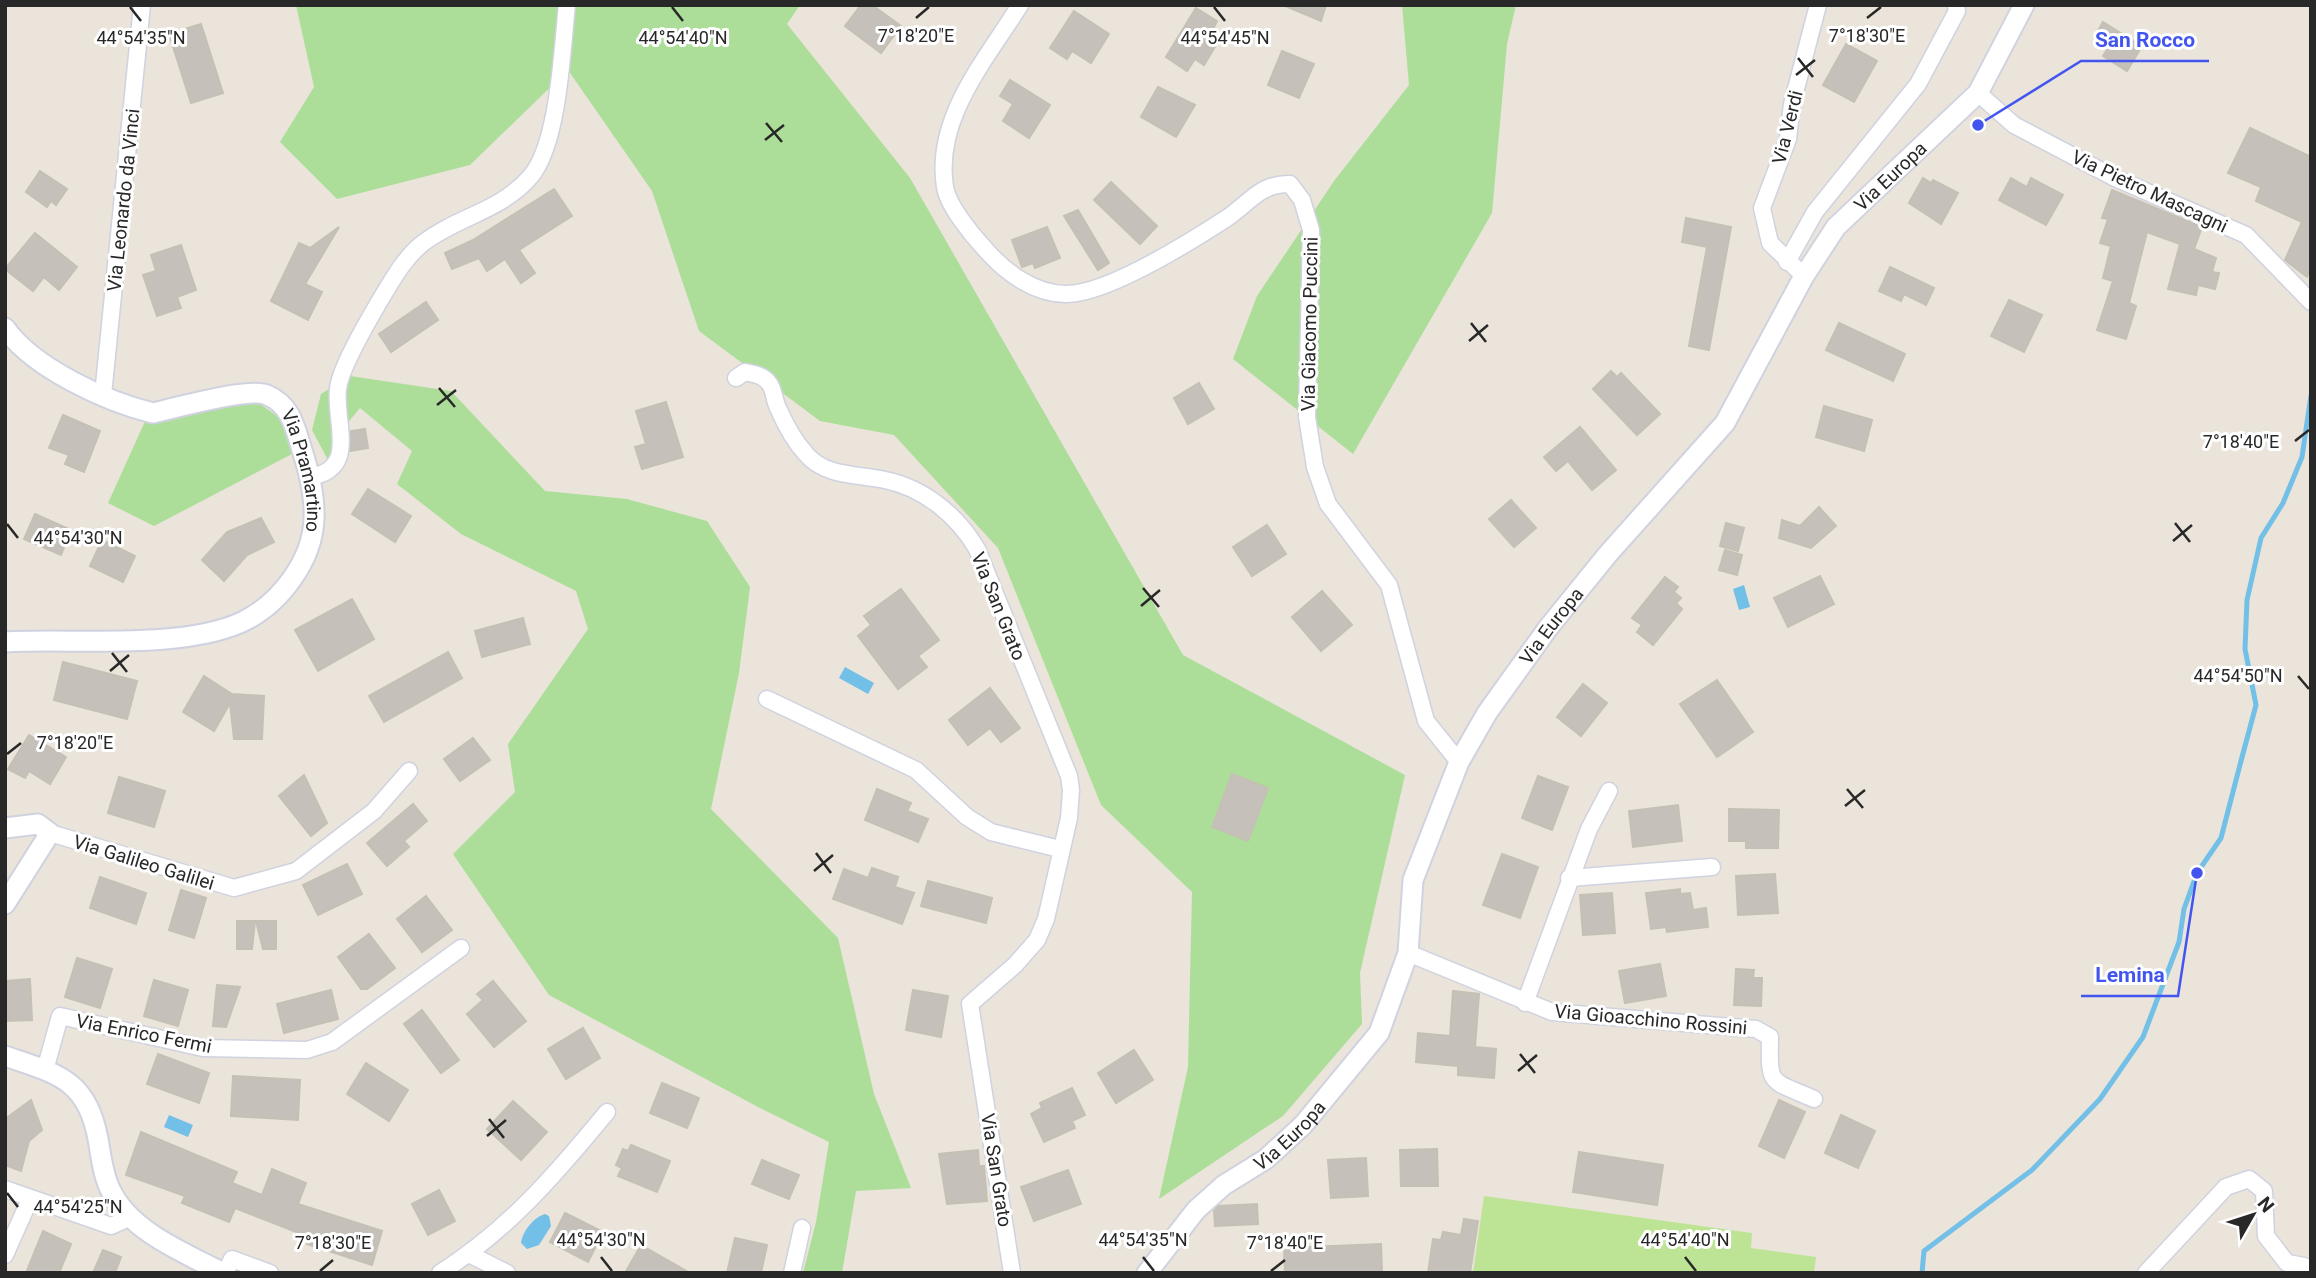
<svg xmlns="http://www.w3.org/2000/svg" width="2316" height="1278" viewBox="0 0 2316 1278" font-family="Roboto,sans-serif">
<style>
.green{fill:#acde99}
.pitch{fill:#bde495}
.water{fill:#72bfe7}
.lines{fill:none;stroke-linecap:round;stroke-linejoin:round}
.stream{stroke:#72bfe7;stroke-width:5}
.building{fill:#c5c1ba;stroke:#c5c0b4;stroke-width:2}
.minor-casing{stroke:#d0d2e0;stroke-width:19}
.tertiary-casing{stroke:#d0d2e0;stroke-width:23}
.minor{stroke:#fff;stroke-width:16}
.tertiary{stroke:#fff;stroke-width:19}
.ticks{fill:none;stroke:#282828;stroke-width:2.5}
.labels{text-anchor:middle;stroke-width:6;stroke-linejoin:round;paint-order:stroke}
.street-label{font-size:19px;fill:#282828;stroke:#fff}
.ticks-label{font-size:18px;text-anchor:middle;fill:#282828;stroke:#fff;stroke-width:6;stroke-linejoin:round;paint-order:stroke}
.leader{fill:none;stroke:#4256ef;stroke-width:2.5}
.callout-dot{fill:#4256ef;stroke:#fff;stroke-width:2.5}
.callout-label{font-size:21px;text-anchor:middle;font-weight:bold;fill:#4256ef;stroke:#fff;stroke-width:6;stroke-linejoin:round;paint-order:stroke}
</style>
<rect width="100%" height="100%" fill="#eae4da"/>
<!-- green -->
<g class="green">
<polygon points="296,5 800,5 787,24 910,178 1183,655 1405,775 1360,973 1362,1024 1283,1116 1159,1199 1188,1067 1192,892 1101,805 998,548 894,435 820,421 699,331 652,191 568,70 470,165 337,199 280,142 314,87"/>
<polygon points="1402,5 1516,5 1507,44 1492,213 1353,454 1233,359 1257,296 1334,181 1409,85"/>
<polygon points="350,376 451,391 545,491 627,499 707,521 750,587 739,673 711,809 838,938 874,1094 911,1188 856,1191 842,1273 803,1273 816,1222 829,1142 758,1107 549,995 453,854 515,792 508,744 588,629 576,591 461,534 397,484 412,451 360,408 346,425 343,468 336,475 312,430 321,394"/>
<polygon points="232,404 260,404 284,421 292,454 154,526 108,503 147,417 186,416"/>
</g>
<!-- pitch -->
<polygon class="pitch" points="1484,1196 1752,1233 1751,1248 1816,1257 1814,1273 1473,1273"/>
<!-- water -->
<g class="water">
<polygon points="1744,585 1750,607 1739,610 1733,589"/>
<polygon points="845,667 874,683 868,694 839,678"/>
<polygon points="169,1115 193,1125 188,1137 164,1127"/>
<path d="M 545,1214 L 549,1216 L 551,1226 L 539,1245 L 527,1249 L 521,1243 C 522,1232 534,1217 545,1214 Z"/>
</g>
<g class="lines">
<!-- stream -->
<polyline class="stream" points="1922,1273 1924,1251 2032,1170 2100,1099 2143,1037 2179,942 2184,909 2197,873 2221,838 2241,761 2256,705 2245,649 2247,600 2261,538 2283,503 2302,457 2311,395"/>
</g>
<!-- building -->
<g class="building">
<polygon points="861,5 872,5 901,26 881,53 845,26"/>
<polygon points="1283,5 1326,5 1321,21"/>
<polygon points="1196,8 1217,21 1213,29 1222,35 1204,65 1195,59 1187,71 1166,57"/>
<polygon points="1074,11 1109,34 1091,63 1072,51 1067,59 1050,48"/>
<polygon points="2103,22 2142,46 2127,71 2103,56 2110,45 2095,36"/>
<polygon points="201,24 223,93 191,103 169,34"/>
<polygon points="1846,44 1877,61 1854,102 1823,85"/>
<polygon points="1282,51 1314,64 1299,98 1268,85"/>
<polygon points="1010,80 1050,105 1029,138 1003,121 1013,104 1000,96"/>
<polygon points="1158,87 1195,105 1176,137 1141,117"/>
<polygon points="2250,128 2311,157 2311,267 2307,277 2285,260 2302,222 2256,201 2261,187 2228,173"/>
<polygon points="40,171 67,189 56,205 51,201 47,207 26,192"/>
<polygon points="1923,178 1931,183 1933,180 1958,193 1941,224 1909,203"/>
<polygon points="2011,178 2027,187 2031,178 2063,195 2046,225 1999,200"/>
<polygon points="1111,182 1157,226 1140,244 1094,200"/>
<polygon points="554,189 572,216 519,250 535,273 521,283 505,259 487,271 479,258 452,269 445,253 473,240"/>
<polygon points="2112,190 2202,227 2194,249 2216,258 2212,272 2219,273 2215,289 2198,285 2196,295 2168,289 2180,244 2147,232 2129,303 2136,306 2126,339 2097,330 2113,281 2103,278 2111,246 2100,243 2108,219 2102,218"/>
<polygon points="1078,210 1109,263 1098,270 1064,216"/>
<polygon points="1686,218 1731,227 1709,350 1689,346 1707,247 1682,242"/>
<polygon points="339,227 305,284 322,292 308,320 271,301 299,243 310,248"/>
<polygon points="1047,227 1060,258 1035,268 1033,263 1022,267 1012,240"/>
<polygon points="35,233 77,267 59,290 44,277 33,291 5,269"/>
<polygon points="181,245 196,290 177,297 181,308 157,316 143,275 156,271 151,255"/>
<polygon points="1890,267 1934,288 1926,305 1904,294 1901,301 1879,291"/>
<polygon points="2009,300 2042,315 2024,352 1991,336"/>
<polygon points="426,302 438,320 391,352 379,334"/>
<polygon points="1839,323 1905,354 1893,381 1826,350"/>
<polygon points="1611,371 1617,377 1621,373 1660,414 1637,435 1593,389"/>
<polygon points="1199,383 1214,409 1188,424 1174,398"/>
<polygon points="666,402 683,457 642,469 635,447 646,444 636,411"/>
<polygon points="1824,406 1872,420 1864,451 1816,437"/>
<polygon points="63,415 100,431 84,472 65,464 69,455 49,448"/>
<polygon points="1580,427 1616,470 1592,490 1568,461 1556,471 1544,457"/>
<polygon points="365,429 368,448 350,451 351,431"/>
<polygon points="368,489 411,516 395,542 352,514"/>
<polygon points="1511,500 1536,528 1514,547 1489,519"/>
<polygon points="1819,507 1836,526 1811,548 1779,538 1782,520 1800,526"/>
<polygon points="35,514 71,530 61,555 24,539"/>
<polygon points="261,518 274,542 247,555 224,581 202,560 227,532"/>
<polygon points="1726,523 1744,528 1738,551 1720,546"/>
<polygon points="1267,525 1286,554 1252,576 1233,547"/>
<polygon points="102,540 135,556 123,582 90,566"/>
<polygon points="1725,550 1742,555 1737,575 1719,570"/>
<polygon points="1820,576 1834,604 1788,627 1774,598"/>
<polygon points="1665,577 1678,587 1674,592 1681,598 1676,603 1682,609 1653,645 1637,632 1642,625 1632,618"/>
<polygon points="901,589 939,640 918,656 927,667 898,689 858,636 871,625 864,616"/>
<polygon points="1322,591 1352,625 1321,651 1292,617"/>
<polygon points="352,599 374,639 318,671 295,630"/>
<polygon points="523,618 530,644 482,657 475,631"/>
<polygon points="448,652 462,678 384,722 369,696"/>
<polygon points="63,662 137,681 127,719 54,700"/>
<polygon points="204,676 232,694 264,696 262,739 234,739 230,703 214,731 183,712"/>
<polygon points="1717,680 1753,732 1717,757 1680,704"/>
<polygon points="1583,684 1607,703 1581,736 1557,717"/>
<polygon points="990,688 1020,728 1001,742 990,728 968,745 949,720"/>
<polygon points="29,735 66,757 50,784 29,771 25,778 8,769"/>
<polygon points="473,738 490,760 460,781 444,759"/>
<polygon points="1232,774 1268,788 1248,841 1212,827"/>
<polygon points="304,775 327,823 311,836 279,796"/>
<polygon points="1538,776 1568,787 1552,830 1522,818"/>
<polygon points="119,777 165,791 154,827 108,813"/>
<polygon points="877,789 911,803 907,811 928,819 918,842 865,820"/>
<polygon points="413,804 427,821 404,841 409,847 387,866 367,843"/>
<polygon points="1678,805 1682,841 1633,847 1629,811"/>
<polygon points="1729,809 1779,810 1778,848 1746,848 1746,841 1729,841"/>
<polygon points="1502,854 1538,867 1520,918 1483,905"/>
<polygon points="347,864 362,894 318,915 303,885"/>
<polygon points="872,868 898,877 895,887 914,893 902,924 833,899 844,869 868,878"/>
<polygon points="1775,874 1778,913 1738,915 1736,876"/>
<polygon points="100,877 146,893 136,924 90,908"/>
<polygon points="928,881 992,898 986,923 921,906"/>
<polygon points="1680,889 1680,894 1690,893 1693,910 1706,908 1708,927 1667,932 1666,927 1651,929 1646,893"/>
<polygon points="181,890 206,898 194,938 169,930"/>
<polygon points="1612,893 1615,933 1583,935 1580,895"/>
<polygon points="426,896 452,930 422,952 397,919"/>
<polygon points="237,921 255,921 252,949 237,949"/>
<polygon points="256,921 276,921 276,949 263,949"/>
<polygon points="369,934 395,968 367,989 361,989 338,957"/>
<polygon points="77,958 112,969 100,1008 65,997"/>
<polygon points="1660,964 1666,996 1625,1003 1619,971"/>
<polygon points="1736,969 1754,970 1753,978 1762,978 1761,1006 1734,1005"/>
<polygon points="30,979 32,1020 5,1021 5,981"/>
<polygon points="154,980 188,990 178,1026 144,1016"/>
<polygon points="493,981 526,1021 494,1047 467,1014 483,1000 477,994"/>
<polygon points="217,985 240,987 226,1027 213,1026"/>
<polygon points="331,990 338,1019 284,1033 277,1004"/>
<polygon points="913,990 948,996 941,1037 906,1030"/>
<polygon points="1453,991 1479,994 1475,1047 1496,1049 1494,1078 1458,1075 1458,1066 1416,1062 1418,1033 1450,1036"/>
<polygon points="422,1010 459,1060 441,1073 404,1024"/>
<polygon points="583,1028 600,1058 566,1079 548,1049"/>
<polygon points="1134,1050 1153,1080 1116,1103 1098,1073"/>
<polygon points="158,1054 209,1073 199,1103 147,1084"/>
<polygon points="366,1063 408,1090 389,1121 347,1094"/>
<polygon points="233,1076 300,1080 298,1120 231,1116"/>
<polygon points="662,1083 699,1098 687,1128 650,1113"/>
<polygon points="1072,1088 1085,1115 1072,1121 1075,1128 1044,1142 1031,1114 1042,1108 1040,1103"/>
<polygon points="31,1100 42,1130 29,1141 21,1171 5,1165 5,1119"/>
<polygon points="1779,1100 1805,1112 1784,1158 1759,1146"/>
<polygon points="513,1101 547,1132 521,1160 487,1129"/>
<polygon points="1841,1115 1875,1131 1858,1168 1825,1153"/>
<polygon points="141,1132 237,1172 232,1183 262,1195 272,1169 306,1183 298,1204 382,1231 372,1265 307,1244 309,1237 235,1208 229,1222 182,1203 185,1196 126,1175"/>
<polygon points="631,1145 670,1161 657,1192 618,1176 622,1168 616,1165 623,1149 628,1151"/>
<polygon points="1437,1149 1438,1186 1401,1186 1400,1150"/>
<polygon points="978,1150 979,1166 984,1166 987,1201 947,1204 939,1154"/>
<polygon points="1579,1152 1663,1165 1657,1205 1573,1192"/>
<polygon points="1366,1158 1368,1196 1331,1198 1328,1160"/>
<polygon points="762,1160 799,1175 789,1199 752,1184"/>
<polygon points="1068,1170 1081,1204 1034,1221 1021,1187"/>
<polygon points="439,1190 455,1221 428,1235 412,1204"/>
<polygon points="1257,1204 1258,1224 1215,1226 1214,1211 1218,1206"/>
<polygon points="565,1213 603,1232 588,1262 550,1242"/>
<polygon points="1464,1219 1478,1221 1470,1273 1428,1273 1433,1239 1441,1240 1443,1232 1461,1235"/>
<polygon points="43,1231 71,1244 59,1273 26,1273"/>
<polygon points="735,1238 767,1245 761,1273 727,1273"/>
<polygon points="1381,1244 1382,1273 1285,1273 1284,1248"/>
<polygon points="641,1245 690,1273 625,1273"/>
<polygon points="103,1250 121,1257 115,1273 93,1273"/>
</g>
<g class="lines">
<!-- minor casing -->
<g class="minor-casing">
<g id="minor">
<path d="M 1020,5 C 986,60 934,118 945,187 C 948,206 972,235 985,249 C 1005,272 1034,294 1066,294 C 1108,294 1190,242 1227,218 C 1250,202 1261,183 1290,184 L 1302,200 L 1311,230 L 1307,417 L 1315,467 L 1328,504 L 1389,585 L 1426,721 L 1459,762"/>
<polyline points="1978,93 2014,125 2115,178 2246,235 2311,302"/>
<polyline points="1787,262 1815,212 1918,84 1957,11 1956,5"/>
<polyline points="1804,276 1770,243 1762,208 1788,139 1792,104 1818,5"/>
<path d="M 736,378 L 745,372 C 754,374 763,375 769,383 C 774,389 774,400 778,408 C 785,424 794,441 806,454 C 825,477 858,474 885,480 C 924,488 957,515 977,549 L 1069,776 L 1071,790 L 1069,818 L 1046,919 L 1037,940 L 1015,965 L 970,1004 L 1012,1273"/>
<polyline points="103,395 142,5"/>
<path d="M 310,477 C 359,469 334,423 338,389 C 340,368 368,321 379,302 C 392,281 403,259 423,243 C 458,216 500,212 531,176 C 559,142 562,49 567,5"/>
<polyline points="767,699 916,770 967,817 991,832 1060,849"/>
<polyline points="50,833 234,888 296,871 374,811 409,771"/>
<polyline points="1569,878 1712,867"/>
<path d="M 1408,953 L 1552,1012 L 1756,1029 L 1770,1037 C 1769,1087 1769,1079 1814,1099"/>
<polyline points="1525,1003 1589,829 1609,791"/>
<polyline points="45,1070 60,1016 203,1048 307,1050 332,1042 461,948"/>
<polyline points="5,1189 111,1226 131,1217"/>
<polyline points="469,1254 507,1273"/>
<polyline points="5,1255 30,1199"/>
<polyline points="225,1273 232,1259 270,1273"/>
<path d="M 440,1273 C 508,1230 556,1174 607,1112"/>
<polyline points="792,1273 802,1228"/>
<polyline points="2146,1273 2226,1187 2249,1179 2264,1191 2266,1236 2287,1263 2304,1266"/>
</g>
</g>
<!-- tertiary casing -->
<g class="tertiary-casing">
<g id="tertiary">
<path id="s1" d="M 5,328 C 33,368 107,402 153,413 C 175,408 250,387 267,395 C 291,405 295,427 302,450 C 309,472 315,495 314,518 C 313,560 280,604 242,622 C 181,650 73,638 5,642"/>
<polyline points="5,828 38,824 50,833 5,904"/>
<path d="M 5,1056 C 57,1074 87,1079 98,1139 C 101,1156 103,1176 111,1191 C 131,1232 185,1253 223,1273"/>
<path id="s2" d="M 1147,1273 L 1196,1210 L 1224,1185 L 1266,1159 L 1303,1125 L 1379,1033 L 1408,953 L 1413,880 L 1459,762 L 1487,713 L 1548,628 L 1608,554 L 1725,423 L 1804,276 L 1836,227 L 1978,93 L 2024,5"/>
</g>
</g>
<!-- minor -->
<use href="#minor" class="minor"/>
<!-- tertiary -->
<use href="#tertiary" class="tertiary"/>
</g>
<!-- ticks -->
<path class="ticks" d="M 130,7 L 141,21M 672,7 L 683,21M 1214,7 L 1225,21M 916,18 L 929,7M 1867,18 L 1881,7M 1798,58 L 1813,77M 1796,75 L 1815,60M 766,123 L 782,142M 765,140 L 784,125M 1471,323 L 1486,342M 1469,341 L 1488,325M 439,388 L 455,407M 437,405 L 456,390M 2295,441 L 2309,430M 2175,523 L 2190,542M 7,524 L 18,538M 2173,541 L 2192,525M 1143,588 L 1159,607M 1141,606 L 1160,590M 112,653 L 127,672M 110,671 L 129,655M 2298,676 L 2309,689M 7,754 L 21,743M 1847,789 L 1863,808M 1845,806 L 1865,790M 816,853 L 831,873M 814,871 L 833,855M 1520,1054 L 1535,1073M 1518,1071 L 1537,1055M 489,1119 L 504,1138M 487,1136 L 506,1120M 7,1193 L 18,1207M 601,1257 L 612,1271M 1143,1257 L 1154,1271M 1685,1257 L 1696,1271M 320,1271 L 333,1260M 1271,1271 L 1285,1260"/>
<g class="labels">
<!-- street labels -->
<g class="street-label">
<text transform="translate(1787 127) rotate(-76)" y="7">Via Verdi</text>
<text dy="7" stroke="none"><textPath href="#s2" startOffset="1353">Via Europa</textPath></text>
<text transform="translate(2150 191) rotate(25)" y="7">Via Pietro Mascagni</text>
<text transform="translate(123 200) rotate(-84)" y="7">Via Leonardo da Vinci</text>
<text transform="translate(1309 324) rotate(-89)" y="7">Via Giacomo Puccini</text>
<text dy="7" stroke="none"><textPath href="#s1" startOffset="378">Via Pramartino</textPath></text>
<text transform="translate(999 606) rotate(68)" y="7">Via San Grato</text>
<text dy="7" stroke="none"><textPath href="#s2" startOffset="786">Via Europa</textPath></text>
<text transform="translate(144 862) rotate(17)" y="7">Via Galileo Galilei</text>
<text transform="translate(1651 1019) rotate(5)" y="7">Via Gioacchino Rossini</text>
<text transform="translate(144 1033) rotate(11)" y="7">Via Enrico Fermi</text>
<text dy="7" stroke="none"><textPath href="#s2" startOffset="200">Via Europa</textPath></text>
<text transform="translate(997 1170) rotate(81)" y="7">Via San Grato</text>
</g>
</g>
<g class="ticks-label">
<text x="1867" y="42">7°18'30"E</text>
<text x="916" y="42">7°18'20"E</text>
<text x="141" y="44">44°54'35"N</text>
<text x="683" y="44">44°54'40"N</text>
<text x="1225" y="44">44°54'45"N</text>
<text x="2241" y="448">7°18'40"E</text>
<text x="78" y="544">44°54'30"N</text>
<text x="2238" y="682">44°54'50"N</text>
<text x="75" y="749">7°18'20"E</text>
<text x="78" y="1213">44°54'25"N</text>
<text x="601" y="1246">44°54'30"N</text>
<text x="1143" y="1246">44°54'35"N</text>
<text x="1685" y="1246">44°54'40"N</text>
<text x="333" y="1249">7°18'30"E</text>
<text x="1285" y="1249">7°18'40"E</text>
</g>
<!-- callouts -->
<path class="leader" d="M1978 125L2081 61H2209M2197 873L2178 996H2081"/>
<g class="callout-dot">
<circle cx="1978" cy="125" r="7"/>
<circle cx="2197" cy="873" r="7"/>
</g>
<g class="callout-label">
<text x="2145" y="47">San Rocco</text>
<text x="2130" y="982">Lemina</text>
</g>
<!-- border -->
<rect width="2316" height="1278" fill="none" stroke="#282828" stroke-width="14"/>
<!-- north arrow -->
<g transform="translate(2253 1215) rotate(51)" stroke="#ffffff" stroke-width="5" paint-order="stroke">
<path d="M0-5L12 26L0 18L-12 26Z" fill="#282828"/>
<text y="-10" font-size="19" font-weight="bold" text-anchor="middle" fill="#282828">N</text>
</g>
</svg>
